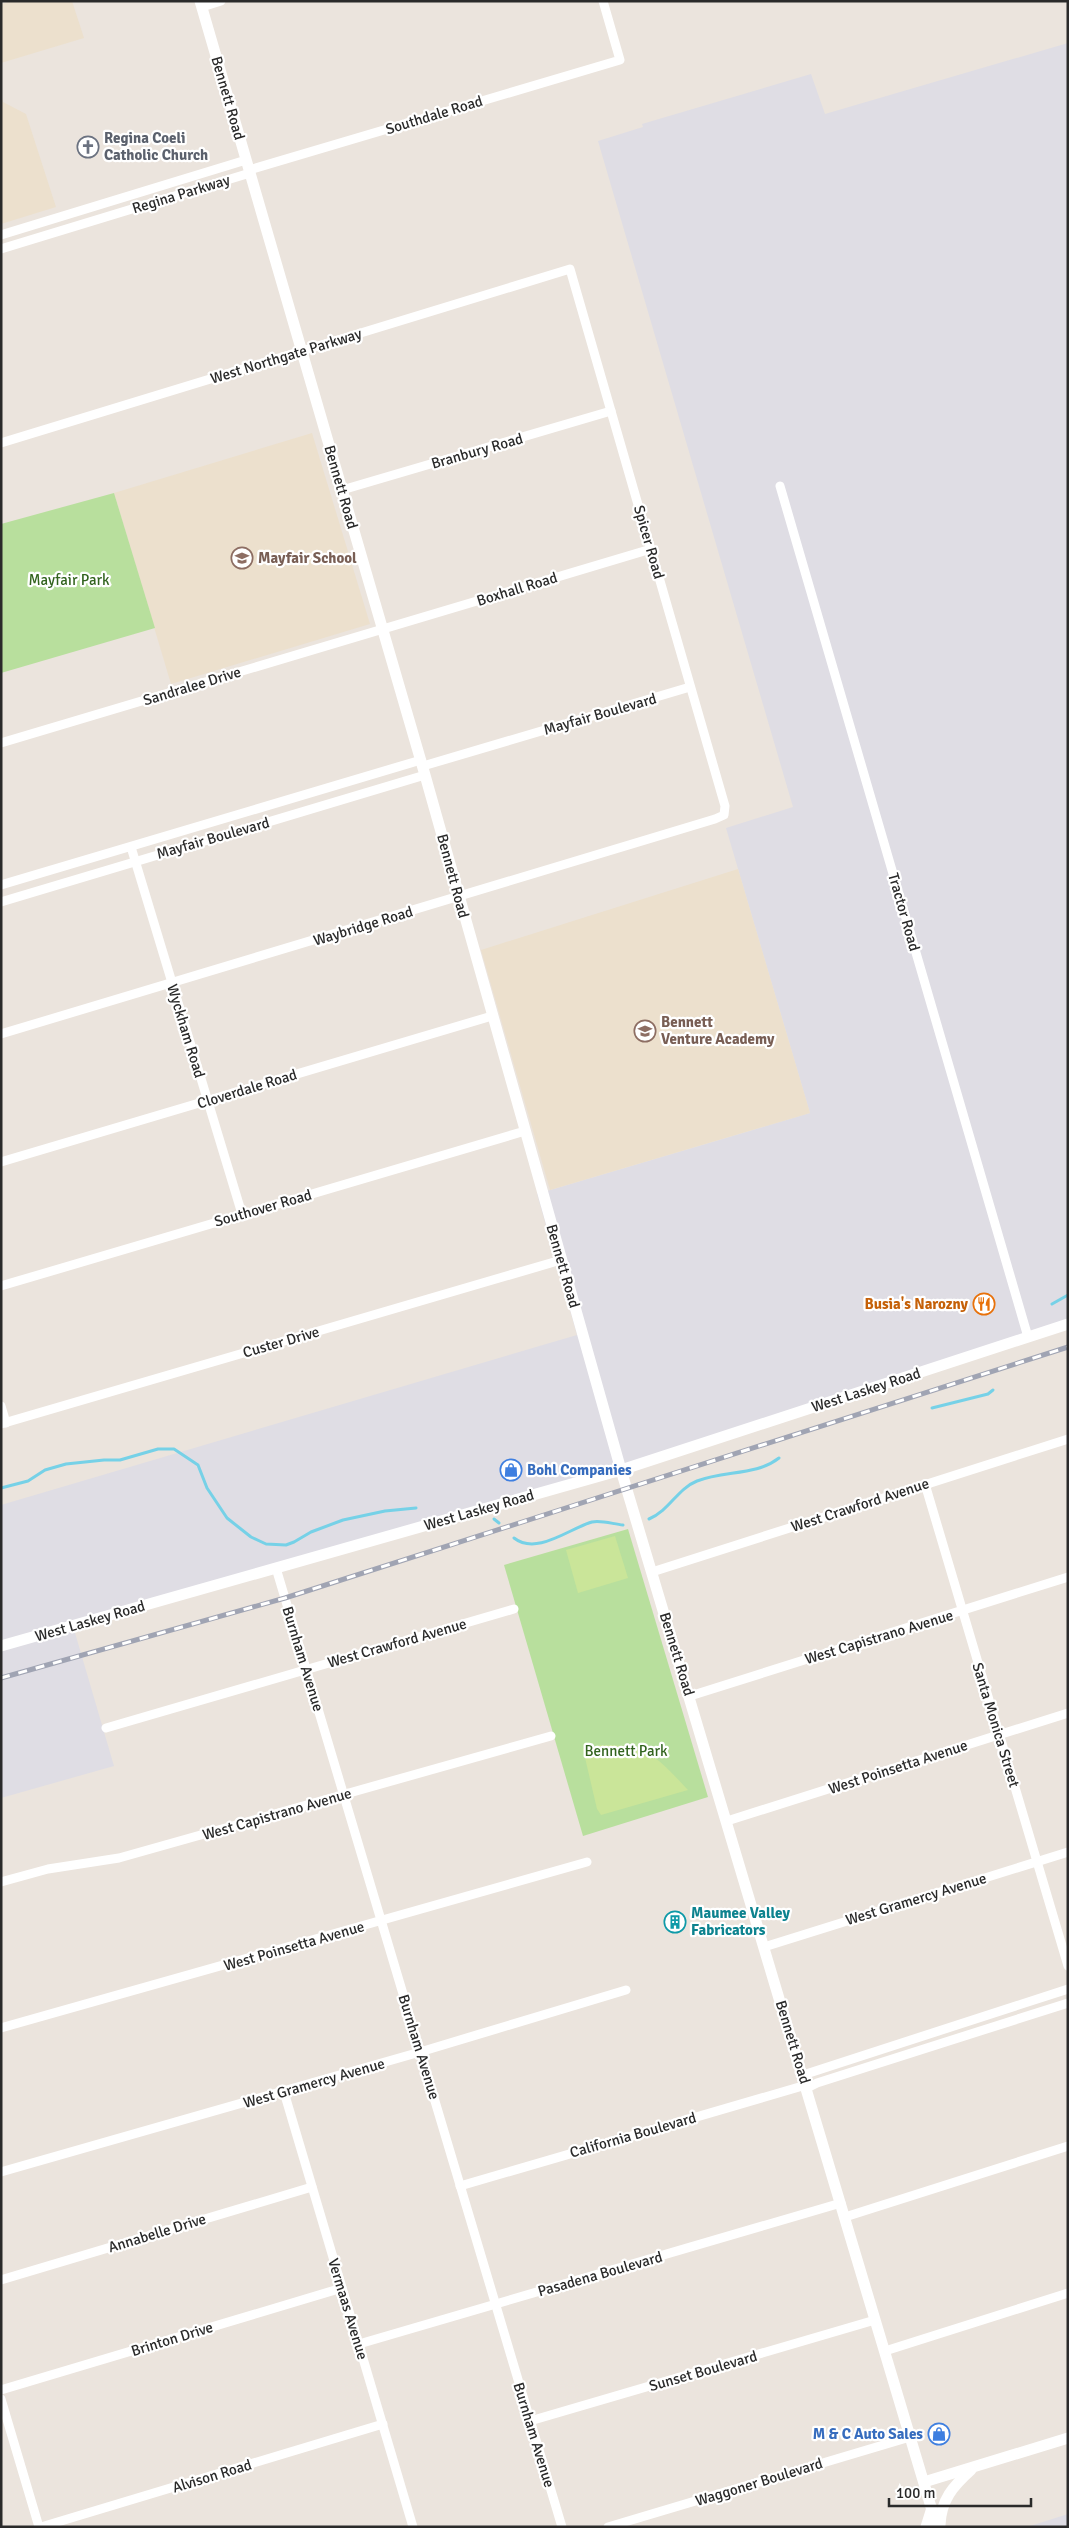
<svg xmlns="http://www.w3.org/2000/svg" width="1069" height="2528" viewBox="0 0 1069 2528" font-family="Signika,sans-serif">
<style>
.industrial{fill:#dfdde4}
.education{fill:#ece0cd}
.green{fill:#b8df9d}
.pitch{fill:#cae599}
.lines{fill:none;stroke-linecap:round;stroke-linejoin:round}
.stream{stroke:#76d1e7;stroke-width:3}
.street{stroke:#fff;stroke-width:9}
.secondary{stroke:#fff;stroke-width:11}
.rail-casing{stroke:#a0a4b3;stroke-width:5}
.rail{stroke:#fff;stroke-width:3;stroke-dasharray:9;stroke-linecap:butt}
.labels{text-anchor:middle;stroke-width:4.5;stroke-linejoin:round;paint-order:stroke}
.street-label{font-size:15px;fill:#2a2a2a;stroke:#fff}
.worship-label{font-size:15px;font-weight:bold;fill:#5b616d;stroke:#fff;text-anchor:start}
.education-label{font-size:15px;font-weight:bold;fill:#785e54;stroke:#fff;text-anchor:start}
.park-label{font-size:15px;fill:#32631e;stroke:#fff}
.food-label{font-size:15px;font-weight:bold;fill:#c56008;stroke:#fff;text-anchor:end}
.shop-label{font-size:15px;font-weight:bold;fill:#366cbe;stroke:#fff;text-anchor:start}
.culture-label{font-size:15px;font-weight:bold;fill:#0d838f;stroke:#fff;text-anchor:start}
</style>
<rect width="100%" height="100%" fill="#ebe4dd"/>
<!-- industrial -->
<g class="industrial">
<polygon points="1068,43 1068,1324 621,1470 73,1626 114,1766 1,1798 1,1505 577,1335 537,1194 810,1113 726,828 793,807 598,141 643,127 642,124 811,74 825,114"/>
<polygon points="1068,2514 1068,2527 1027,2527"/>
</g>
<!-- education -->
<g class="education">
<polygon points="11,1 72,1 84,38 1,63 1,4"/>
<polygon points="1,95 3,102 26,114 56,207 1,224"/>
<polygon points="312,433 370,624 171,684 114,493"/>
<polygon points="738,869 810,1113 550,1190 481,950"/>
</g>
<!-- green -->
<g class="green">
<polygon points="114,493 155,628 1,673 1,524"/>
<polygon points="628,1529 708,1797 583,1836 504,1565"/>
</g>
<!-- pitch -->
<g class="pitch">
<polygon points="615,1536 628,1578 578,1593 566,1550"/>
<path d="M 600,1745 C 648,1744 657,1757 688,1790 L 601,1815 L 597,1809 L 583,1749 Z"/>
</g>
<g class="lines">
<!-- stream -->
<g class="stream">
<polyline points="1052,1304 1068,1295"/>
<polyline points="932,1408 988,1394 993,1390"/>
<polyline points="1,1488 28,1481 45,1470 66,1464 104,1460 120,1460 158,1449 174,1449 198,1465 207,1488 227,1518 251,1537 266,1544 286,1545 294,1542 311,1532 343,1520 385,1511 416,1508"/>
<polyline points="494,1519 499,1523"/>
<path d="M 649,1519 C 670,1510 677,1489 697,1481 C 724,1470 756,1476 779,1458"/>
<path d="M 514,1538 C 537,1556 570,1528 592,1522 C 601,1520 613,1524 623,1525"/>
</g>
<!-- street -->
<g class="street">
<polyline points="202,7 221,1"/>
<polyline points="249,170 620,60 603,1"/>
<polyline points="1,235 246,160"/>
<polyline points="1,249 250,173"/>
<polyline points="1,443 570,269 725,806 724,815 715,819 1,1034"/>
<polyline points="780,486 1028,1337"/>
<polyline points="342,490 611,411"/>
<polyline points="1,743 651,549"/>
<polyline points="423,766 690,687"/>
<polyline points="131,847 242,1214"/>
<polyline points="1,885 421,760"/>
<polyline points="1,902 425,775"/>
<polyline points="1,1162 492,1016"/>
<polyline points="1,1286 525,1131"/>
<polyline points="1,1406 6,1423"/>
<polyline points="1,1424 561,1260"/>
<polyline points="925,1484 1068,1966"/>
<polyline points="276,1568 562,2527"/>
<polyline points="652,1572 1068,1439"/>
<polyline points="690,1696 1068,1577"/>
<polyline points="106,1728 514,1609"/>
<polyline points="727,1821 1068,1713"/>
<polyline points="1,1882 48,1869 119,1858 551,1736"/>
<polyline points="764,1947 1068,1852"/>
<polyline points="1,2028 587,1862"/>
<polyline points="803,2075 1068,1989"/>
<polyline points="807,2088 817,2083 1068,2003"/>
<polyline points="284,2092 413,2527"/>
<polyline points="1,2172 420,2052 626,1990"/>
<polyline points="460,2186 806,2085"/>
<polyline points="845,2217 1068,2146"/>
<polyline points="1,2280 312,2187"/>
<polyline points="359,2344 841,2203"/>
<polyline points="885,2351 1068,2293"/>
<polyline points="1,2390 342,2288"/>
<polyline points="1,2399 39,2527"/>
<polyline points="530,2421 875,2320"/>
<polyline points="41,2527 383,2424"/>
<polyline points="608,2527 910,2437"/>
</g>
<!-- secondary -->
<g class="secondary">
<polyline points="200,1 425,775 621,1470 937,2527"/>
<polyline points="1,1646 621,1470 1068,1324"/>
<polyline points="924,2482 1068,2438"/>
<path d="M 940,2525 C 941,2500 953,2486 971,2470"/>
<polyline points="926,2527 932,2508"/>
</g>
<!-- rail casing -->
<g class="rail-casing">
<polyline id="rail" points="1,1678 285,1598 1068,1347"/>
</g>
<!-- rail -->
<use href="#rail" class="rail"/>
</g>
<!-- icons -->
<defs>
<g id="church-ring" transform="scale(1.125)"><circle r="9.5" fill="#fff" stroke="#6b7280" stroke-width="1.5"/><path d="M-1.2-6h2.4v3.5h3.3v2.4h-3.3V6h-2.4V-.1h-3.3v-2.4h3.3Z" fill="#6b7280"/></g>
<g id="school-ring" transform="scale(1.125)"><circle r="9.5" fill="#fff" stroke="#8d6e63" stroke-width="1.5"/><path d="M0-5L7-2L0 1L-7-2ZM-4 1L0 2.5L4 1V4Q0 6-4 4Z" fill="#8d6e63"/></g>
<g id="restaurant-ring" transform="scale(1.125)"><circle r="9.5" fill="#fff" stroke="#e8710a" stroke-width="1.5"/><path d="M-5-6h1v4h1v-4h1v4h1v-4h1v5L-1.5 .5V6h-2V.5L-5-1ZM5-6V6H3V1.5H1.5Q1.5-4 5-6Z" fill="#e8710a"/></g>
<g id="shop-ring" transform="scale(1.125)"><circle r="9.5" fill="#fff" stroke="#3f7fe0" stroke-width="1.5"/><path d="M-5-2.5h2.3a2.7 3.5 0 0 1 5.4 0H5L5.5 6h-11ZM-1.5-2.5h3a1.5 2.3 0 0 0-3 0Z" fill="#3f7fe0"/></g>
<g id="building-ring" transform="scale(1.125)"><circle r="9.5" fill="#fff" stroke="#0f9aa8" stroke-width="1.5"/><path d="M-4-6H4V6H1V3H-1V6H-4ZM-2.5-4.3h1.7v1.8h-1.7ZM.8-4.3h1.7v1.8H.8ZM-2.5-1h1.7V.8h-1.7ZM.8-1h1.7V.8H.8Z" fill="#0f9aa8"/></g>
</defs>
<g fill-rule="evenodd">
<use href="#church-ring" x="88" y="147"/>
<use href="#school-ring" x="242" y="558"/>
<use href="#school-ring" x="645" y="1031"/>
<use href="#restaurant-ring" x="984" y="1304"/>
<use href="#shop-ring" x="511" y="1470"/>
<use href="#building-ring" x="675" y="1922"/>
<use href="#shop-ring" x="939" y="2434"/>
</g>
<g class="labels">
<!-- street labels -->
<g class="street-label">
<text transform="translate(228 98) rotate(74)" y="5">Bennett Road</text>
<text transform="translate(434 115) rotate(-17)" y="5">Southdale Road</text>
<text transform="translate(181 194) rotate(-17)" y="5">Regina Parkway</text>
<text transform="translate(286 356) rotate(-17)" y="5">West Northgate Parkway</text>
<text transform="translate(477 451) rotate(-16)" y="5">Branbury Road</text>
<text transform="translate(341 487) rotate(74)" y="5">Bennett Road</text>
<text transform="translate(649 542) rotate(74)" y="5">Spicer Road</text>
<text transform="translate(517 589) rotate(-17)" y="5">Boxhall Road</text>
<text transform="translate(192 686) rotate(-17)" y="5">Sandralee Drive</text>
<text transform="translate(600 714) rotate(-16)" y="5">Mayfair Boulevard</text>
<text transform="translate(213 838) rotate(-16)" y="5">Mayfair Boulevard</text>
<text transform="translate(453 876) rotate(75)" y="5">Bennett Road</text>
<text transform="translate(904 912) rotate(74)" y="5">Tractor Road</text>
<text transform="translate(363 926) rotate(-17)" y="5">Waybridge Road</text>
<text transform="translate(186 1031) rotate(73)" y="5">Wyckham Road</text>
<text transform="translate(247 1089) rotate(-17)" y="5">Cloverdale Road</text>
<text transform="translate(263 1208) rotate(-16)" y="5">Southover Road</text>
<text transform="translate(563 1266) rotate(74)" y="5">Bennett Road</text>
<text transform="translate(281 1342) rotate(-16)" y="5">Custer Drive</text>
<text transform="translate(866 1390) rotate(-18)" y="5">West Laskey Road</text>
<text transform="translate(860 1505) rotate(-18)" y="5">West Crawford Avenue</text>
<text transform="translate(479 1510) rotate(-16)" y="5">West Laskey Road</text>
<text transform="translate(90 1621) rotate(-16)" y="5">West Laskey Road</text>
<text transform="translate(879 1637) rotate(-17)" y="5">West Capistrano Avenue</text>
<text transform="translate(397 1643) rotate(-16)" y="5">West Crawford Avenue</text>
<text transform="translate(677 1654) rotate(73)" y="5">Bennett Road</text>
<text transform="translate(303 1659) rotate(73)" y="5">Burnham Avenue</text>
<text transform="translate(996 1725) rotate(73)" y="5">Santa Monica Street</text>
<text transform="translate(898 1767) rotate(-18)" y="5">West Poinsetta Avenue</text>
<text transform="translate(277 1814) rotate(-16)" y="5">West Capistrano Avenue</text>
<text transform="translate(916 1899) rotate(-17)" y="5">West Gramercy Avenue</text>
<text transform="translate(294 1946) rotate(-16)" y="5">West Poinsetta Avenue</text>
<text transform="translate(793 2042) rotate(73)" y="5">Bennett Road</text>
<text transform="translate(419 2047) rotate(73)" y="5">Burnham Avenue</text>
<text transform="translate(314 2083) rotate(-16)" y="5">West Gramercy Avenue</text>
<text transform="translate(633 2135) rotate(-16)" y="5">California Boulevard</text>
<text transform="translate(157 2233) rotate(-17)" y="5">Annabelle Drive</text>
<text transform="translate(600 2274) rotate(-16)" y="5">Pasadena Boulevard</text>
<text transform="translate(348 2309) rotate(73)" y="5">Vermaas Avenue</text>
<text transform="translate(172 2339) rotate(-17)" y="5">Brinton Drive</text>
<text transform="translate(703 2371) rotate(-16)" y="5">Sunset Boulevard</text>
<text transform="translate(534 2435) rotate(73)" y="5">Burnham Avenue</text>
<text transform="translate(212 2476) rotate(-17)" y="5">Alvison Road</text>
<text transform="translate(759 2482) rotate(-17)" y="5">Waggoner Boulevard</text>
</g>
<!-- worship labels -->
<g class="worship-label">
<text x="104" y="143">Regina Coeli<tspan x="104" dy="17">Catholic Church</tspan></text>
</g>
<!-- education labels -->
<g class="education-label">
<text x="258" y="563">Mayfair School</text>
<text x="661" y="1027">Bennett<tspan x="661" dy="17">Venture Academy</tspan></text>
</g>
<!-- park labels -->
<g class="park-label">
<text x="69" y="585">Mayfair Park</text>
<text x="626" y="1756">Bennett Park</text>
</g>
<!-- food labels -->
<g class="food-label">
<text x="968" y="1309">Busia's Narozny</text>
</g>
<!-- shop labels -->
<g class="shop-label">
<text x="527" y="1475">Bohl Companies</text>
<text x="923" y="2439" text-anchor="end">M &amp; C Auto Sales</text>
</g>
<!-- culture labels -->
<g class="culture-label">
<text x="691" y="1918">Maumee Valley<tspan x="691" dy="17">Fabricators</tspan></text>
</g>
</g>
<!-- border -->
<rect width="1069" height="2528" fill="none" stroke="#2a2a2a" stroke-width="5"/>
<!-- scale -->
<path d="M889 2498v8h142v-8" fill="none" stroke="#2a2a2a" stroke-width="2.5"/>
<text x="896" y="2498" font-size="15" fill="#2a2a2a" stroke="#ffffff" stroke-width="4" paint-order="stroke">100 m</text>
</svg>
